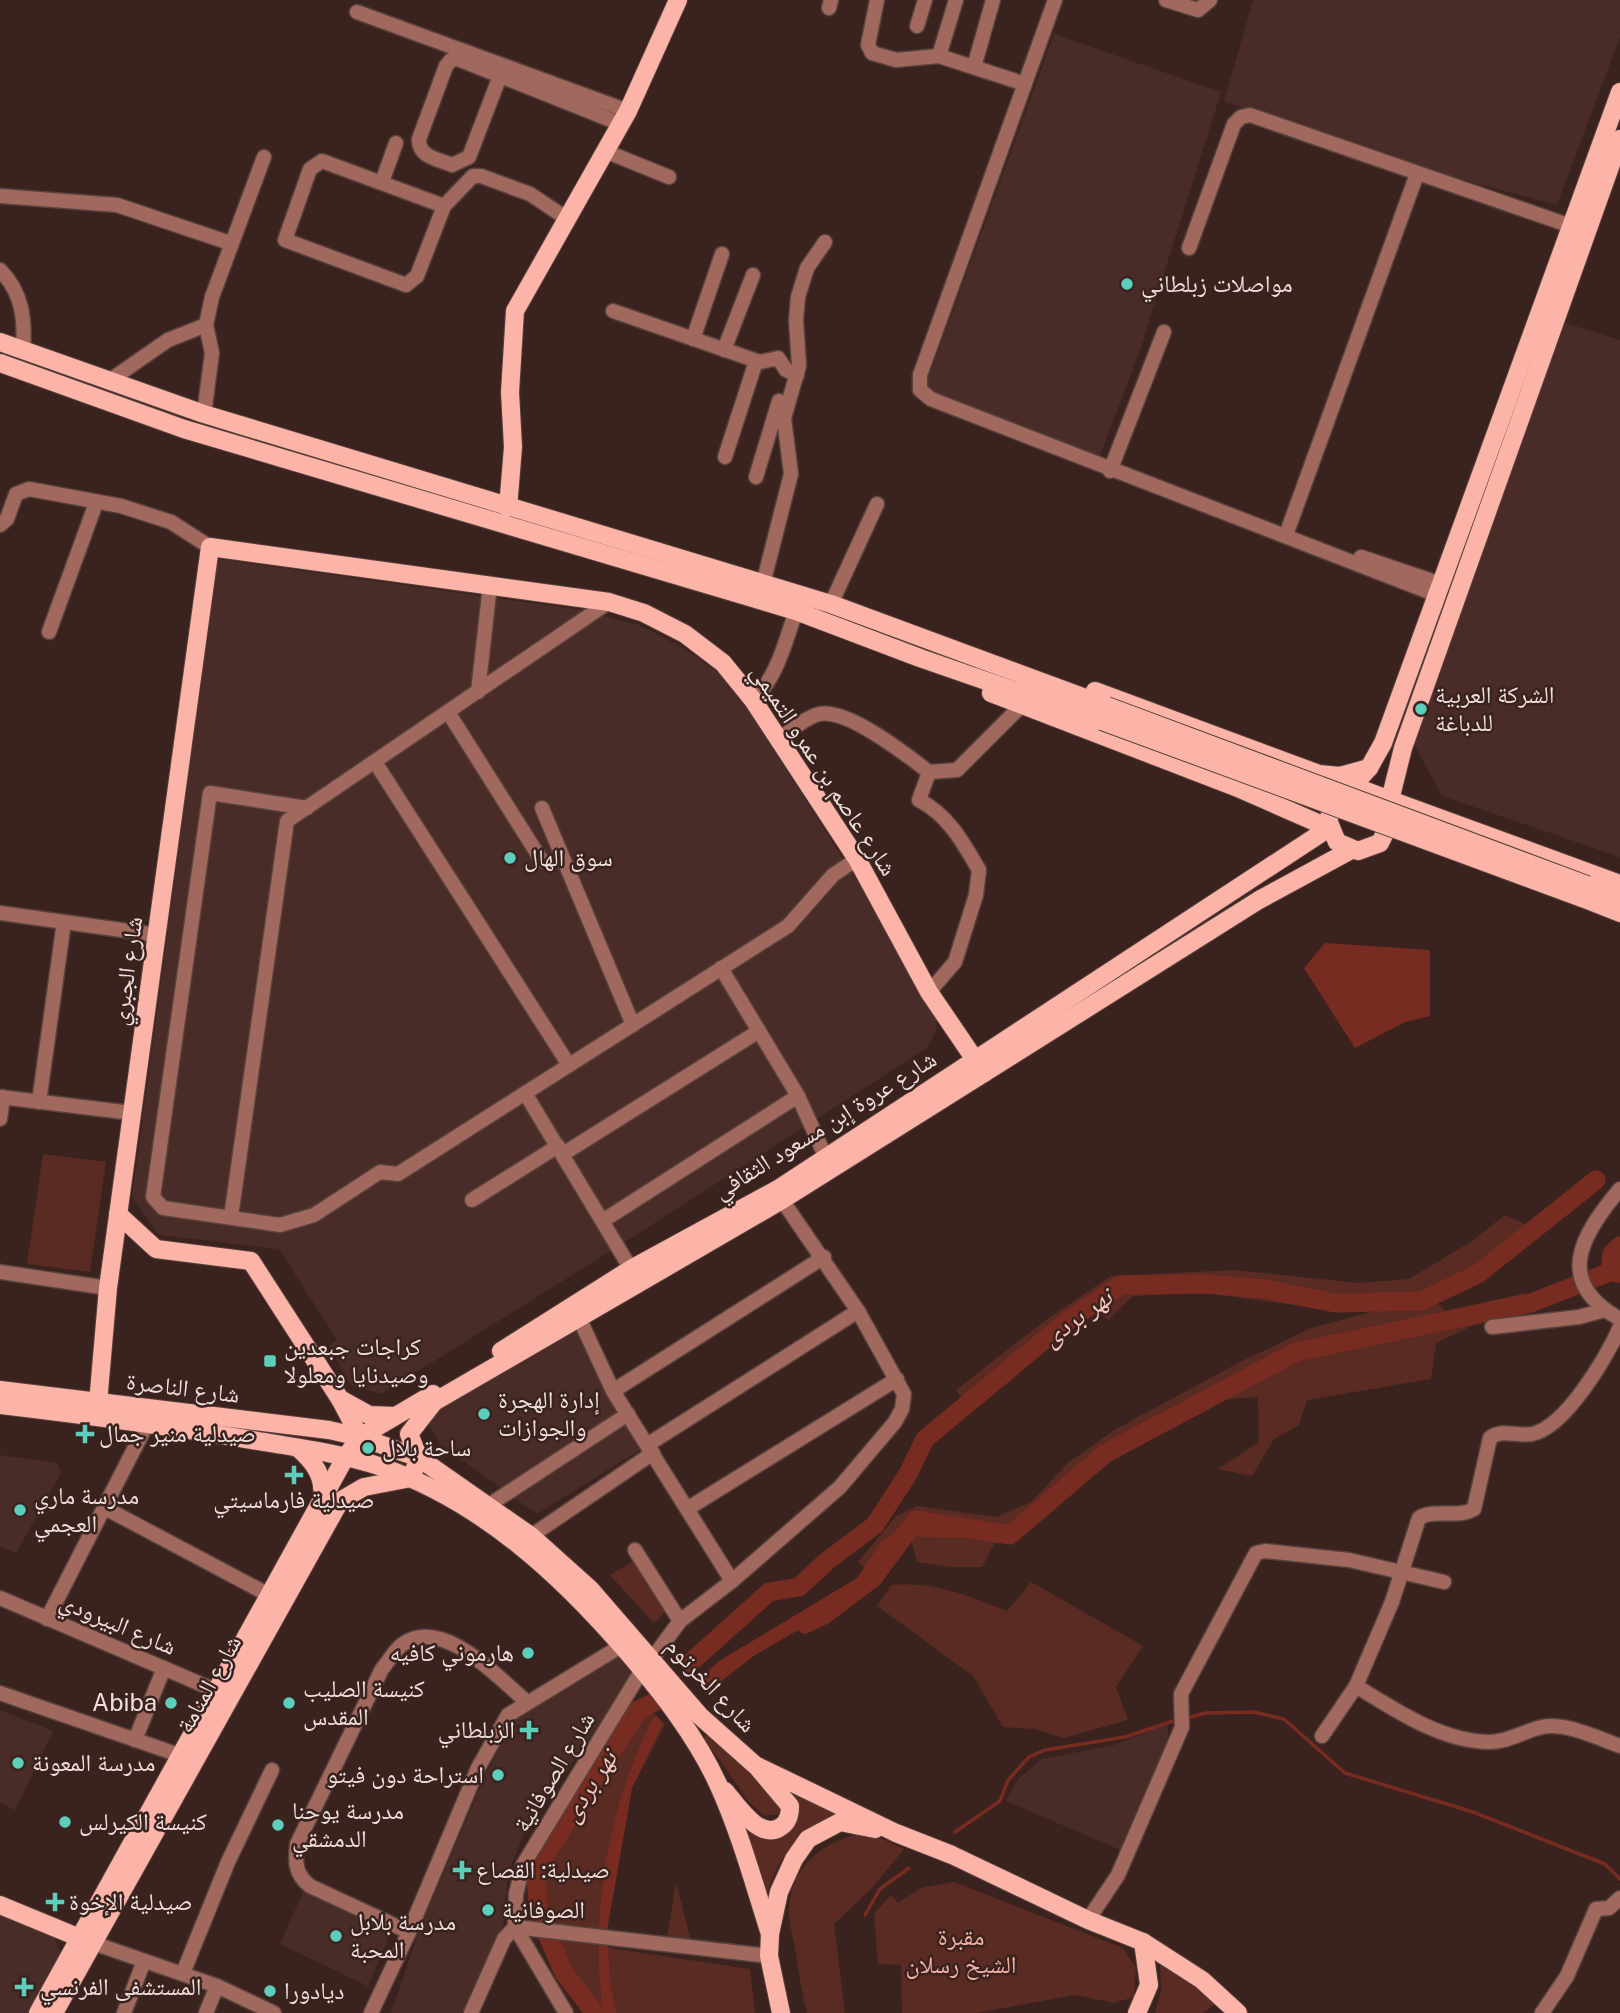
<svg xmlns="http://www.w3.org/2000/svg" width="1620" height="2013" viewBox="0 0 1620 2013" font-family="'Public Sans','Noto Naskh Arabic',sans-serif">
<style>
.built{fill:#492c27}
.green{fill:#5a2b23}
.water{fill:#782c21}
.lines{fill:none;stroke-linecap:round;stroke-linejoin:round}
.stream{stroke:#782c21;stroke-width:3.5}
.river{stroke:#782c21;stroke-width:19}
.minor-casing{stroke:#57413c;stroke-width:17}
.major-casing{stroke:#57413c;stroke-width:20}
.minor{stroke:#a1685d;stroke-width:14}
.major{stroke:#fbb4a7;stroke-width:18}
.major-bridge-casing{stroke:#57413c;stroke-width:20;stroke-linecap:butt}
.major-bridge{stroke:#fbb4a7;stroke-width:18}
.poi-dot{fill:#5ccebb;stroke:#3a231e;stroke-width:2.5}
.labels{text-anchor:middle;stroke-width:5;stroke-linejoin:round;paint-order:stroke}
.poi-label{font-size:24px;fill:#efdfdb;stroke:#3a231e;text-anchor:start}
.street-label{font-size:24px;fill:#efdfdb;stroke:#3a231e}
.park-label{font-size:24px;fill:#f7b2a6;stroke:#3a231e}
.water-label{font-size:26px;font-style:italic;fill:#f6c7be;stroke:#3a231e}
</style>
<rect width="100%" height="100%" fill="#3a231e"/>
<!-- built -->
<g class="built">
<polygon points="1253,0 1620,0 1620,37 1557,205 1405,164 1224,101"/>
<polygon points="1054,34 1221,92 1139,353 1099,458 923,393"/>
<polygon points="1565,323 1620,340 1620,857 1442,796 1413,742"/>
<polygon points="218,559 581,610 639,625 680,646 717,671 746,707 939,1008 936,1031 927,1048 614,1249 381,1394 350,1385 329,1346 337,1340 279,1249 159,1235 132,1197"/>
<polygon points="573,1322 651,1443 537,1514 441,1445 429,1426 438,1407"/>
<polygon points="0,1455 58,1463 61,1473 16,1553 0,1546"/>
<polygon points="615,1652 632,1675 523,1836 508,1873 503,1925 462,2013 391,2013 421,1926 486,1774 514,1721"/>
<polygon points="0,1710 53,1731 15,1810 0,1802"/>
<polygon points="1167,1724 1169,1743 1125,1852 1006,1801 1018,1779 1042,1759 1114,1745"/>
<polygon points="304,1890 392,1930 368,1986 280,1944"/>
<polygon points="0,1914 53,1935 64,1961 33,2013 0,2013"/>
</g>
<!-- green -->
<g class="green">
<polygon points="43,1154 106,1162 90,1272 27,1264"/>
<polygon points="1505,1215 1525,1224 1481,1264 1429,1293 1445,1311 1525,1293 1532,1312 1476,1324 1436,1343 1431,1379 1307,1400 1299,1425 1274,1439 1252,1476 1218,1469 1259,1442 1258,1397 1218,1400 1180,1423 1120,1451 1079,1487 1017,1524 994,1544 982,1567 950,1567 917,1562 912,1542 869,1571 858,1562 896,1516 917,1506 996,1517 1031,1502 1069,1462 1116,1429 1240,1362 1311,1328 1379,1310 1333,1310 1204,1293 1133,1296 1108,1320 1095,1311 1066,1330 971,1411 956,1390 1043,1322 1111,1276 1235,1270 1358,1283 1409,1279 1469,1243"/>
<polygon points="637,1559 668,1609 654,1623 610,1575"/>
<path d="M 1031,1582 L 1143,1646 L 1116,1687 L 1128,1720 L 1063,1738 L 1036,1729 L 1003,1727 L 973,1676 L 877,1606 L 891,1585 C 933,1581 969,1596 1007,1611 Z"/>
<polygon points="644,1704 665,1725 632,1788 607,1930 609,1948 750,1969 755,2013 608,2013 567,1970 547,1924 543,1894 547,1860"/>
<polygon points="706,1735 774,1793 781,1805 778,1814 765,1816 749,1802 704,1738"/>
<path d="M 793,1791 L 850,1817 C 804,1818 776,1857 766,1899 L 748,1829 L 794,1825 L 800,1809 Z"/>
<path d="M 859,1834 L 876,1836 L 904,1849 L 872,1888 L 834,1924 L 845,2013 L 807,2013 C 802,1994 799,1974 796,1954 C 794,1941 789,1925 789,1911 C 790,1868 820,1843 859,1834 Z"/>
<polygon points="676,1882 691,1942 667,1938"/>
<polygon points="954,1882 1123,1948 1136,1967 1134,1997 1114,2003 1075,1995 976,2013 902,2013 901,1965 878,1964 874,1913 891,1895 898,1903 921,1888"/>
<polygon points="1160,1965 1222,1999 1203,2013 1155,2013 1161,1991"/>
</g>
<!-- water -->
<g class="water">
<polygon points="1325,943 1430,950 1430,1016 1405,1022 1355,1048 1304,968"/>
<polygon points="916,1520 992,1532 952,1538 904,1536 873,1578 824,1615 755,1655 710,1690 701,1677 719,1661 857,1578 881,1542"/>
<path d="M 638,1710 L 536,1869 L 538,1913 L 564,1973 L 597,2013 L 583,2013 C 555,1973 525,1925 529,1874 C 531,1853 607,1748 624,1723 Z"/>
<path d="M 655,1715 L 663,1723 L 632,1788 L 607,1930 L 610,1982 L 616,2013 L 603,2013 C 590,1910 607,1808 655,1715 Z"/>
</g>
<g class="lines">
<!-- stream -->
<g class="stream">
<polyline points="1191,1717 1206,1713 1253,1712 1284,1719 1345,1773 1473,1812 1605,1864 1620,1879"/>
<polyline points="955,1832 1000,1801 1008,1780 1029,1757 1045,1750 1125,1737 1173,1721"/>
<polyline points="865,1915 880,1889 909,1868"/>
</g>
<!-- river -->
<g class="river">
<polyline points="1610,1272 1612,1254 1620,1246"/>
<polyline points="805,1624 824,1615 873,1578 916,1520 1010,1535 1106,1453 1296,1352 1531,1303 1610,1272 1620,1273"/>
<polyline points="690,1663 769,1592 799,1587 827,1561 875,1525 908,1474 925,1439 1066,1322 1121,1285 1206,1284 1265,1289 1335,1303 1421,1301 1478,1274 1596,1180"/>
<polyline points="595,2013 564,1973 538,1913 536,1869 638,1710 657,1701"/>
</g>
<!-- minor casing -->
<g class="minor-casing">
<g id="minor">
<polyline points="877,0 868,45 872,53 896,60 939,56 1025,84"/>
<polyline points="1055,0 920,375 920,390 931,399 1437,595"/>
<polyline points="1166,0 1198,10 1210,0"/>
<polyline points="829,8 831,0"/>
<polyline points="357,12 628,111"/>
<polyline points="917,26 925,0"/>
<polyline points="939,56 956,0"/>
<polyline points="974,67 993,0"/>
<path d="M 500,76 L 469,157 L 452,165 C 438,159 418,157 419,139 L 446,66 L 451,60 L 458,59 L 621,124"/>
<polyline points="605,151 669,177"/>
<polyline points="382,182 396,143"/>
<polyline points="0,196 117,205 230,243"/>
<polyline points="444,206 322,161 310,169 285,240 406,285 417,276 444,206 473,176 481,176 530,194 566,218"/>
<polyline points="1189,248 1234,124 1241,117 1250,115 1571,226"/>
<path d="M 0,270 C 23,293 25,320 23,350"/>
<polyline points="613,311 760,362 778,358 786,370 797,375"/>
<polyline points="693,339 722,254"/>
<polyline points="724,350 753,275"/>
<polyline points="109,381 168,340 206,325"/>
<polyline points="204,414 212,353 206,325 212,297 264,157"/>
<polyline points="725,457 756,361"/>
<polyline points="1110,471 1164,332"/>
<polyline points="756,477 779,401"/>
<polyline points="0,525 7,519 16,494 29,489 121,506 171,522 210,547"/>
<polyline points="1286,535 1417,174"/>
<polyline points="1361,557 1441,584"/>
<polyline points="763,584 791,474 784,418 799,366 796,320 798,297 807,268 825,242"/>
<polyline points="831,604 877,504"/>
<polyline points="49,632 96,503"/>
<polyline points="478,692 490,585"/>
<path d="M 753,700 C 778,676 785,642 796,611"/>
<polyline points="448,712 542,861"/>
<path d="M 779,739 C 791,731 803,719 816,715 C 843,704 908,756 929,772"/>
<polyline points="375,762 569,1065"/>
<polyline points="307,808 210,793 153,1197 163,1208 280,1225 314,1215 380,1172 398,1174 788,926 833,875 857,859"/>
<polyline points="542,808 633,1025"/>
<polyline points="0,913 157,935"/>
<polyline points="721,968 798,1096 826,1158"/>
<path d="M 929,992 L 955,962 L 976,895 L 979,870 C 963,842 948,815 919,800 L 929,772 L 957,770 L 1020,707"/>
<polyline points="525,1093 631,1269"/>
<polyline points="0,1097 132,1113"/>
<polyline points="39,1102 64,922"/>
<polyline points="0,1119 3,1097"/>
<polyline points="563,1154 759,1031"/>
<path d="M 1620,1189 C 1581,1235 1553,1282 1620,1319"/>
<polyline points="472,1200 558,1146"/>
<polyline points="231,1217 287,821 609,602"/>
<polyline points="604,1220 798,1096"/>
<polyline points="0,1272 108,1288"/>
<polyline points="580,1320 613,1391 732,1581"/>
<polyline points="1492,1327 1579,1317 1605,1310"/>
<polyline points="613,1391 824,1257"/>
<polyline points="647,1445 858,1311"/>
<polyline points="489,1505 628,1414"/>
<polyline points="105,1508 271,1596"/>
<polyline points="687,1509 897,1379"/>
<polyline points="531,1536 653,1453"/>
<polyline points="635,1550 680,1621"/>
<polyline points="0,1598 217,1691"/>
<polyline points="47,1619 148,1422"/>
<polyline points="652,1659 680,1621 732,1581 840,1487 895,1422 902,1409 904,1394 858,1311 782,1200"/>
<path d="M 1356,1686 C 1395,1710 1442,1742 1490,1742 C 1508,1742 1524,1731 1542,1727 C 1565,1722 1598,1738 1620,1746"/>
<polyline points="0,1693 182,1756"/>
<path d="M 1322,1736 L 1356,1686 L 1392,1602 L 1419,1518 C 1435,1508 1457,1519 1474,1509 L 1490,1438 C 1502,1428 1519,1437 1532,1434 C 1566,1427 1607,1356 1620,1327"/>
<polyline points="135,1740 164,1668"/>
<polyline points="1088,1920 1118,1875 1182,1727 1181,1694 1256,1553 1265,1551 1349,1560 1444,1582"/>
<path d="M 409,1932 L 310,1886 C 295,1874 295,1863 297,1844 L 382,1669 C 389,1661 395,1649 403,1644 C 443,1616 497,1677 526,1701"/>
<polyline points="93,1943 217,1986 274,2013"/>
<polyline points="183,1973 228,1862 272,1770"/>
<polyline points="124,2013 144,1961"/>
<polyline points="206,2013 217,1986"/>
<polyline points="371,2013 409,1932 478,1768 508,1715 621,1646"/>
<polyline points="471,2013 504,1939 515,1927 769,1956"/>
<polyline points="566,2013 515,1927 516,1894 523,1865 642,1670"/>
<polyline points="1542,2013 1567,1976 1596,1909 1609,1908 1620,1898"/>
</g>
</g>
<!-- major casing -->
<g class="major-casing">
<g id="major">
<polyline points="1620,139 1403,748 1390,800 1620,884"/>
<polyline points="0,342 204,414 831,604 1107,706"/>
<polyline points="0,363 184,429 796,611 920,658 1102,721"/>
<polyline points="508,508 513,447 510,392 515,311 628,111 678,0"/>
<polyline points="1095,691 1319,774 1340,776 1369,768"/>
<polyline points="991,693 1238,788 1329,828"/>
<polygon points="1358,788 1390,800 1390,823 1380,843 1358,851 1337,842 1328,820 1336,798"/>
<polyline points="1349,790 1369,768 1383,743 1620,92"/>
<polyline points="1587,885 1620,897"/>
<polyline points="1582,898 1620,913"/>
<polyline points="118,1214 156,1249 251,1261 340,1399 360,1437"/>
<polyline points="501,1351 631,1269 778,1189 1329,828"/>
<polyline points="0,1390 329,1430 360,1437 419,1458 531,1536 590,1589 700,1716 755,1765 896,1833 952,1855 1088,1920 1143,1942 1202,1980 1238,2013"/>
<polyline points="340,1399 369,1415 395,1416"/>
<polyline points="98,1403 108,1288 210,547 609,602 644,613 685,634 723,663 753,700 857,859 929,992 984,1073"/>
<path d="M 0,1405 C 84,1415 168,1426 252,1440 C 295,1447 340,1453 382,1467 C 482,1502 560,1574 628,1653 C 662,1693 696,1736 718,1784 C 740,1832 754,1884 770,1934"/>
<path d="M 298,1448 C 314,1462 325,1477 322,1498"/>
<path d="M 725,1791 C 737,1805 761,1843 782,1826 C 789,1821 790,1814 790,1806 L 758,1768"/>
<polyline points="0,1905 80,1938"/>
<polyline points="38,2013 345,1458 360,1437 433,1394"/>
<polyline points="54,2013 340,1501 364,1487 411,1478 419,1458 409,1434 434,1402 782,1200 1259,900 1351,850"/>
<polyline points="781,2013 769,1956 770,1934 779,1892 794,1859 808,1839 840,1822 875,1829"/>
<polyline points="1137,2013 1149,1985 1143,1942"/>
</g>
</g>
<!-- minor -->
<use href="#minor" class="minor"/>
<!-- major -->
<use href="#major" class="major"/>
<!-- major-bridge casing -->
<g class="major-bridge-casing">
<g id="major-bridge">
<polyline points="1107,706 1587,885"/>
<polyline points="1102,721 1582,898"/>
</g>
</g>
<!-- major-bridge -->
<use href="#major-bridge" class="major-bridge"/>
</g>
<!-- markers -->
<g class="poi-dot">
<circle cx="1127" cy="284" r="7"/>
<circle cx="1421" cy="709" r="7"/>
<circle cx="510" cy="858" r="7"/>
<rect x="263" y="1354" width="14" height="14" rx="3.5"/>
<circle cx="484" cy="1414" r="7"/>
<path d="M81.5 1423.5h7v7h7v7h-7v7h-7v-7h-7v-7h7z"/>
<circle cx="368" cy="1448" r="7"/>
<path d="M290.5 1464.5h7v7h7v7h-7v7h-7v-7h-7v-7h7z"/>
<circle cx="20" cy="1510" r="7"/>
<circle cx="528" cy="1653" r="7"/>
<circle cx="171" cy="1703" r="7"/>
<circle cx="289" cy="1703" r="7"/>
<path d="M525.5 1719.5h7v7h7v7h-7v7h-7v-7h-7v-7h7z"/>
<circle cx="18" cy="1763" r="7"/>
<circle cx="498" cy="1775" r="7"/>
<circle cx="65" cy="1822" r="7"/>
<circle cx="278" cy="1825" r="7"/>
<path d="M458.5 1859.5h7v7h7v7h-7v7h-7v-7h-7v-7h7z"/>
<path d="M51.5 1891.5h7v7h7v7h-7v7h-7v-7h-7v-7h7z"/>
<circle cx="488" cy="1910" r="7"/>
<circle cx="336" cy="1936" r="7"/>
<path d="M20.5 1976.5h7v7h7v7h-7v7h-7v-7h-7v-7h7z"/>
<circle cx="270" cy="1991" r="7"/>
</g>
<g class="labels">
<!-- poi labels -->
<g class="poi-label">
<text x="1141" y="292">مواصلات زبلطاني</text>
<text x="1435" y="703">الشركة العربية<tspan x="1435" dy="28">للدباغة</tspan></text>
<text x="524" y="866">سوق الهال</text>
<text x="284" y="1355">كراجات جبعدين<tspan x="284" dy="28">وصيدنايا ومعلولا</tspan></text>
<text x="498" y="1408">إدارة الهجرة<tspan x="498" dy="28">والجوازات</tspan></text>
<text x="99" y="1442">صيدلية منير جمال</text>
<text x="382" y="1456">ساحة بلال</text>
<text x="34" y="1504">مدرسة ماري<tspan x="34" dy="28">العجمي</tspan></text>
<text x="294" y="1508" text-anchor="middle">صيدلية فارماسيتي</text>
<text x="514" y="1661" text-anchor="end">هارموني كافيه</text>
<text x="303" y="1697">كنيسة الصليب<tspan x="303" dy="28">المقدس</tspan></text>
<text x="157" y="1711" text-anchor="end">Abiba</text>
<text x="515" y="1738" text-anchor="end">الزبلطاني</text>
<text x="32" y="1771">مدرسة المعونة</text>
<text x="484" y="1783" text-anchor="end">استراحة دون فيتو</text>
<text x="292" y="1819">مدرسة يوحنا<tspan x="292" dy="28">الدمشقي</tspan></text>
<text x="79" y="1830">كنيسة الكيرلس</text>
<text x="476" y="1878">صيدلية: القصاع</text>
<text x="69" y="1910">صيدلية الإخوة</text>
<text x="502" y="1918">الصوفانية</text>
<text x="350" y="1930">مدرسة بلابل<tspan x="350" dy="28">المحبة</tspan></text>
<text x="40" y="1995">المستشفى الفرنسي</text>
<text x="284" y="1999">ديادورا</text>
</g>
<!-- street labels -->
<g class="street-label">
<text transform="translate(824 770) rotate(57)" y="8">شارع عاصم بن عمرو التميمي</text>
<text transform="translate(127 971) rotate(-82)" y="8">شارع الجبري</text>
<text transform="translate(825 1125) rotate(-32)" y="8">شارع عروة إبن مسعود الثقافي</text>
<text transform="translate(183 1388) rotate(7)" y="8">شارع الناصرة</text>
<text transform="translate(118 1624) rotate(23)" y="8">شارع البيرودي</text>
<text transform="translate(209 1684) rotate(-61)" y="8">شارع المنامة</text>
<text transform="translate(711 1685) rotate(47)" y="8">شارع الخرتوم</text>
<text transform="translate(554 1772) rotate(-59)" y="8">شارع الصوفانية</text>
</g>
<!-- park labels -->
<g class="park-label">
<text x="961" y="1945">مقبرة<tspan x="961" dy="28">الشيخ رسلان</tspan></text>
</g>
<!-- water labels -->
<g class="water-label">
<text transform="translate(1077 1317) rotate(-36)" y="9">نهر بردى</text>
<text transform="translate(589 1786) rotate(-57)" y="9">نهر بردى</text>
</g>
</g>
</svg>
